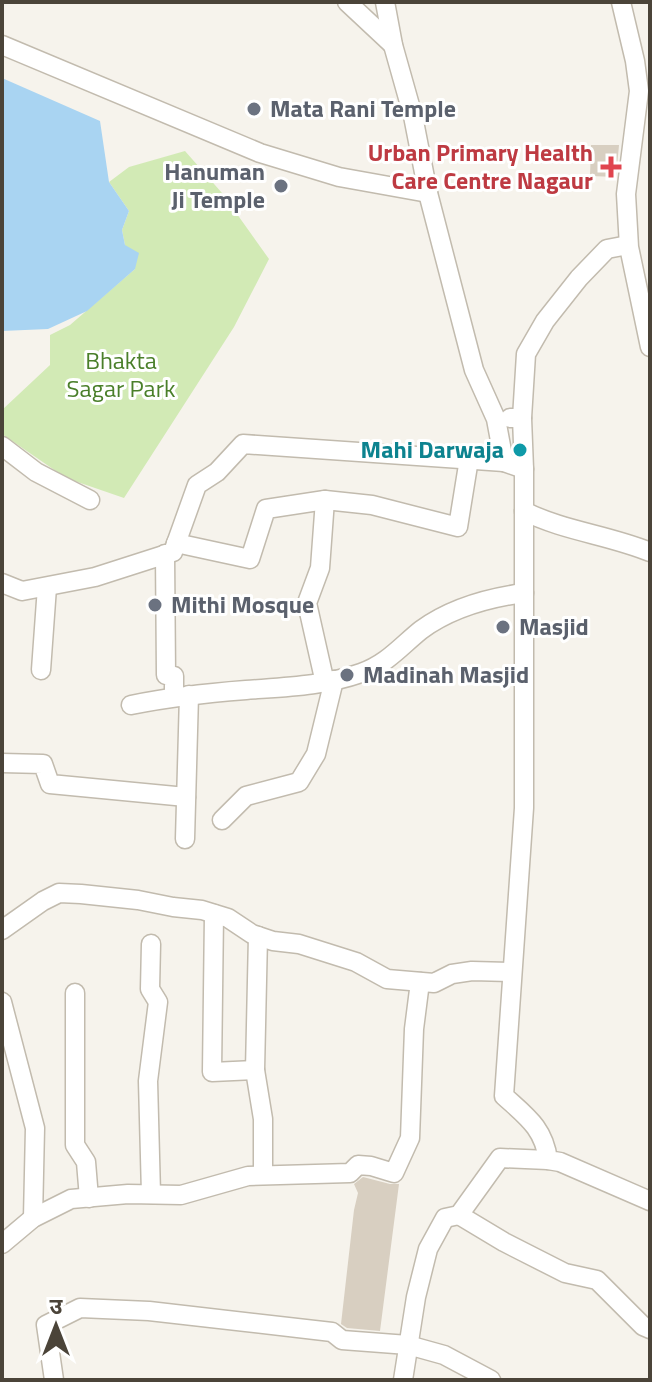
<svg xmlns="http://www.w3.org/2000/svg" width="652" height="1382" viewBox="0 0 652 1382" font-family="'Titillium Web','Noto Sans Devanagari',sans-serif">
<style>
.green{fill:#d2eab5}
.water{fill:#a9d4f2}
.building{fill:#d8cfc1}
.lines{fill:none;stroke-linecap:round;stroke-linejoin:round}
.minor-casing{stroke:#c2bbae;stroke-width:21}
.minor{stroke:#fff;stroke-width:18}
.worship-dot{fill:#6b7280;stroke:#fff;stroke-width:3}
.health-dot{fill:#e0444e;stroke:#fff;stroke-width:3}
.culture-dot{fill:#0f9aa8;stroke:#fff;stroke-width:3}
.labels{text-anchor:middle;stroke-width:6;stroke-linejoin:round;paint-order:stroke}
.worship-label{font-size:24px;font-weight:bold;fill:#5b616d;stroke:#fff;text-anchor:start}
.health-label{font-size:24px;font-weight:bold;fill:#be3a42;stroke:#fff;text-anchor:end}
.park-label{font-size:24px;fill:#4a7f2a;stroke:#fff}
.culture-label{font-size:24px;font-weight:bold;fill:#0d838f;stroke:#fff;text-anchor:end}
</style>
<rect width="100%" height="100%" fill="#f6f3ec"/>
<!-- green -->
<polygon class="green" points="185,151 222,193 269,259 234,327 124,498 66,478 2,434 2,410 50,365 50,335 70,325 135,269 125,245 122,230 129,211 109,182 129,167"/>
<!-- water -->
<polygon class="water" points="2,78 100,121 109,182 129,211 122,230 125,245 139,253 135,269 87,311 48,329 2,331"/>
<!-- building -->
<g class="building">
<polygon points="591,145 619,145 616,177 590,176"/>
<polygon points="363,1177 390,1184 399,1184 380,1331 347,1328 341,1324 354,1210 358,1193 354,1184"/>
</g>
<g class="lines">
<!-- minor casing -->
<g class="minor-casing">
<g id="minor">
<polyline points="347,2 393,45"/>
<path d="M 385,2 L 393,45 L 413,116 L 428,193 L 474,370 L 496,419 L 504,462 L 524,469 L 524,511 C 563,531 609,535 650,552"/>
<polyline points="621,2 635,61 639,91 626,194 629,247 650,347"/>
<polyline points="2,45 260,153 339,177 428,193"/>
<polyline points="510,418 522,418 524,469"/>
<polyline points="522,418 526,354 545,321 579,278 607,249 628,245"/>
<polyline points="2,446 36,472 90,500"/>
<path d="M 524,511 L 524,808 L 504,1096 C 526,1116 544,1128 548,1160 L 560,1162 L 650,1201"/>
<polyline points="176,543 250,559 266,509 325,500 372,505 458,527 469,459"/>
<polyline points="165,554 166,675 174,676 174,696"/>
<polyline points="2,583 22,591 95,577 173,552 197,485 217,472 243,444 504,462"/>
<polyline points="41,670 47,587"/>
<polyline points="325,683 307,603 320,568 325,500"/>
<path d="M 131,705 C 170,697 207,693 246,690 C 286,687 324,686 361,673 C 387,664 401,646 421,630 C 451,608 487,598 524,593"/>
<polyline points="2,763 43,764 50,784 186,797"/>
<polyline points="222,820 246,796 299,782 316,754 334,680"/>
<polyline points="185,839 189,695"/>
<polyline points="214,914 212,1072 255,1070"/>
<polyline points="2,930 43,901 59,893 81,894 138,900 173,907 202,910 228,918 252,934 273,941 299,944 356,962 387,979 434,983 452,974 472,971 512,972"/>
<polyline points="258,936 255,1070 263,1119 263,1175"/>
<polyline points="75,993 75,1145 86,1162 89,1198"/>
<polyline points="2,1002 35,1128 33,1218"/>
<polyline points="151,1194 148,1081 158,1002 150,989 151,944"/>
<polyline points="459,1215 504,1242 565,1273 597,1280 643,1326 650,1329"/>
<polyline points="2,1244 33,1218 71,1199 128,1194 181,1195 248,1176 350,1173 358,1165 371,1166 394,1173 410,1138 414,1029 420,982"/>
<polyline points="54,1380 46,1325 80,1308 149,1311 332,1332 342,1340 408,1345 444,1355 491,1380"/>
<polyline points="403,1380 416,1297 428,1249 445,1218 459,1215 500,1158 548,1160"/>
</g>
</g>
<!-- minor -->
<use href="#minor" class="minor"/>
</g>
<!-- markers -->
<g class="worship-dot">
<circle cx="254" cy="109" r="8"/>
<circle cx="281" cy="186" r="8"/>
<circle cx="155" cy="605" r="8"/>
<circle cx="503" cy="627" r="8"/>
<circle cx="347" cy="675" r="8"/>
</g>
<path class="health-dot" d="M607 155h8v8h8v8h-8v8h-8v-8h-8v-8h8z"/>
<circle class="culture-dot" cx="520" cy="450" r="8"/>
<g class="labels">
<!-- worship labels -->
<g class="worship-label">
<text x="270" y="117">Mata Rani Temple</text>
<text x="265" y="180" text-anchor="end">Hanuman<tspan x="265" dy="28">Ji Temple</tspan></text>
<text x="171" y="613">Mithi Mosque</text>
<text x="519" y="635">Masjid</text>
<text x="363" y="683">Madinah Masjid</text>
</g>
<!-- health labels -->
<g class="health-label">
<text x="593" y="161">Urban Primary Health<tspan x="593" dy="28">Care Centre Nagaur</tspan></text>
</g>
<!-- park labels -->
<g class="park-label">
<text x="121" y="369">Bhakta<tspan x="121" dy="28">Sagar Park</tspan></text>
</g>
<!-- culture labels -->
<g class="culture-label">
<text x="504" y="458">Mahi Darwaja</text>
</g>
</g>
<!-- border -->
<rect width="652" height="1382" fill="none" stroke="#4b4439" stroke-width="8"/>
<!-- north arrow -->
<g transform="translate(56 1326)" stroke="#ffffff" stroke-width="6" paint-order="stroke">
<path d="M0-6L14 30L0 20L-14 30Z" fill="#4b4439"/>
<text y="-12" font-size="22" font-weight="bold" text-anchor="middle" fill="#4b4439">उ</text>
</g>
</svg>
